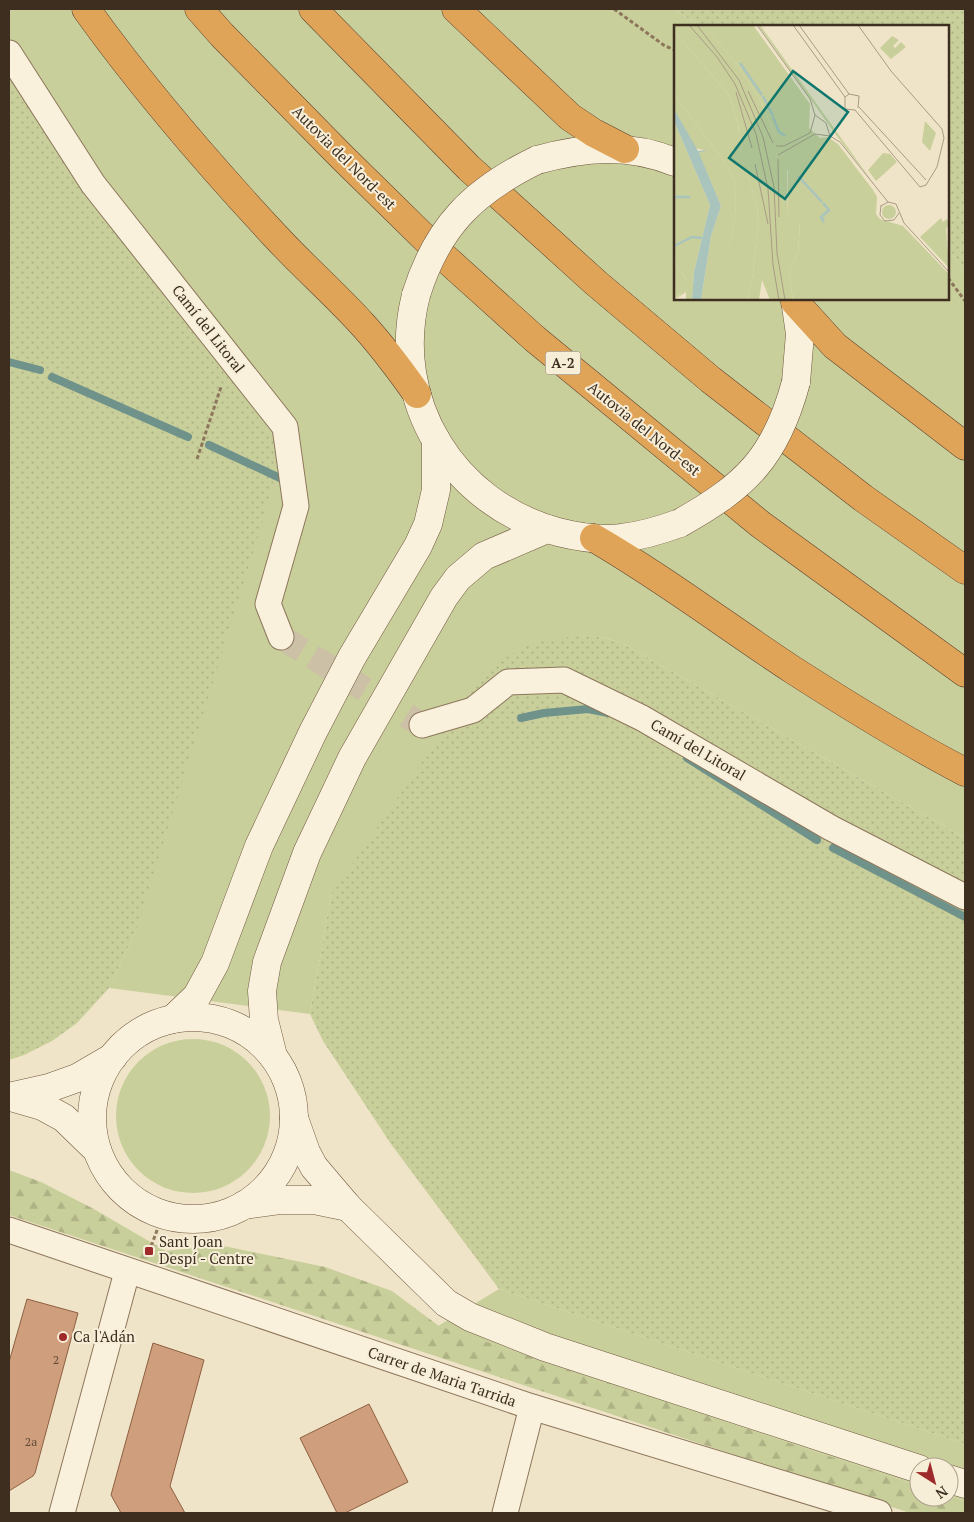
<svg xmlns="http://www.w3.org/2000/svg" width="974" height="1522" viewBox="0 0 974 1522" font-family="'PT Serif',serif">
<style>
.grass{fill:#c9cf9b}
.forest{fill:url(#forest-firs)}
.park{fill:url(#park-dots)}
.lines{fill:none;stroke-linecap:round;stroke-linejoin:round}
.stream{stroke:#6f938a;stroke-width:8}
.building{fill:#cf9f7d;stroke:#8d5f41}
.minor-tunnel{stroke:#ccc0a6;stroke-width:25;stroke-dasharray:25 12;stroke-linecap:butt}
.minor-casing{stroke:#8d765c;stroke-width:27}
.secondary-casing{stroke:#6f573f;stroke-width:29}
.motorway-casing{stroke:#5b4430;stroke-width:29}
.path{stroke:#8d765c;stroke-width:3;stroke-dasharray:4 2.5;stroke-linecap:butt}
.minor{stroke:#faf1dc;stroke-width:25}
.secondary{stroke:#faf1dc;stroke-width:28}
.motorway{stroke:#e0a458;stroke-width:28}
.secondary-bridge-casing{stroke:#6f573f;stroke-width:29;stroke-linecap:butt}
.secondary-bridge{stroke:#faf1dc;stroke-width:28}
.poi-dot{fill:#9e2a2b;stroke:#f7eed8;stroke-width:2}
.labels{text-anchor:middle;stroke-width:4;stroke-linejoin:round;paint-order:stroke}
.number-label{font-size:12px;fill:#624a37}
.shield{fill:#f7eed8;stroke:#756857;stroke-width:1}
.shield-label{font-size:14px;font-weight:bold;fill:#3d2e20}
.street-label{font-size:15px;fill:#3d2e20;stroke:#f7eed8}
.poi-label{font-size:15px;fill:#3d2e20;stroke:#f7eed8;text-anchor:start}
.inset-river{fill:none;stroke:#a9c4bc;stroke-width:2.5}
.inset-road{fill:none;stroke:#a89b85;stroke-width:1}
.view{fill:#0f766e;fill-opacity:0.15;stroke:#0f766e;stroke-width:2.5}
.inset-edge{fill:none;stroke:#3d2e20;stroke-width:2.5}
</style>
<defs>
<pattern id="forest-firs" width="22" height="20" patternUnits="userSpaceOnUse" patternTransform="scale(1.25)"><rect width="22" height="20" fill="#c9cf9b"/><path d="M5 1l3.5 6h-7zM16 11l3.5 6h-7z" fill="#aeb285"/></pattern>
<pattern id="park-dots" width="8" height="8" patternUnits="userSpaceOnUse" patternTransform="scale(1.25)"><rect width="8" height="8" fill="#c9cf9b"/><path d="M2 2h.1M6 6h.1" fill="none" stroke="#aeb285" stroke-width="1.8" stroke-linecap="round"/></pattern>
</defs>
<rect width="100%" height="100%" fill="#f0e4c8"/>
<!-- grass -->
<g class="grass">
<polygon points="9,9 674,9 699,26 675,26 675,299 948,299 948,247 965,274 965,838 620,642 594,636 565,638 538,642 331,895 310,1014 109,988 137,928 9,76"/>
<circle cx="193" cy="1116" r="77"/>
<polygon points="499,1289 965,1444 965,1501 949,1496 949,1467 919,1467 919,1486 438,1326"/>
</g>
<!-- forest -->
<polygon class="forest" points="9,1170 41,1182 92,1208 166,1251 219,1245 325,1267 392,1291 439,1326 919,1486 919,1497 949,1496 965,1501 965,1513 910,1513 9,1215"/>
<!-- park -->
<g class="park">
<polygon points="674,9 965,9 965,274 948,247 948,26 699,26"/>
<polygon points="9,76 206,340 281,451 265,514 137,928 109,988 77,1023 52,1041 24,1055 9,1060"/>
<path d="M 594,636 L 620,642 L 965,838 L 965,1444 L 499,1289 L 391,1144 L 323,1041 L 310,1014 L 331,895 L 483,673 C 500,661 518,648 538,642 C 556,637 575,637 594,636 Z"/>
</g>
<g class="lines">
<!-- stream -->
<g class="stream">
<polyline points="9,362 40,370"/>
<polyline points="52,377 188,437"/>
<polyline points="209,445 282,479"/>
<polyline points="521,718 544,713 588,709 608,713"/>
<polyline points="687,758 817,840"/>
<polyline points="833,848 965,917"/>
</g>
</g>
<!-- building -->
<g class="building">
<polygon points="27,1299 78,1313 35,1473 33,1476 9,1491 9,1362"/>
<polygon points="153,1343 204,1360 170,1486 185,1513 121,1513 111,1495"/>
<polygon points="369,1404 408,1482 345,1513 337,1513 300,1438"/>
</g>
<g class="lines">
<!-- minor-tunnel -->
<polyline class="minor-tunnel" points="281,637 422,725"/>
<!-- minor casing -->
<g class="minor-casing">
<g id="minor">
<polyline points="9,53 93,184 285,427 296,506 268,604 281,637"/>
<polyline points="422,725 473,710 508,682 564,680 642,718 831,828 965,897"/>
<polyline points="9,1230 532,1407 879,1513"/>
<polyline points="62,1513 127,1272"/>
<polyline points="505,1513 532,1407"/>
</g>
</g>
<!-- secondary casing -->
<g class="secondary-casing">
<g id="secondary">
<path d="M 537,160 C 585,147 628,143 675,162"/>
<path d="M 416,295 C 389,401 453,504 558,532 C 578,537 600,541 621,538 C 641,536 661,530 680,523"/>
<polyline points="795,299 800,334 796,382"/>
<circle cx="193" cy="1118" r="101"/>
<polyline points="173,1019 197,996 215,963 259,846 313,732 352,657 418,546 428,524 436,490 436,440"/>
<polyline points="273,1056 264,1020 262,991 267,962 307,853 352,758 444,597 458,578 484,556 547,529"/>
<polyline points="9,1097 49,1088 77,1078 113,1057"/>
<polyline points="11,1097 42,1106 64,1118 97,1150"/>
<polyline points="294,1118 306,1152 314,1167 348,1207 446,1303 470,1317 545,1347 919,1469"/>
<polyline points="244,1205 281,1200 314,1200 348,1207"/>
<polyline points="949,1479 965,1484"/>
</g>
</g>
<!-- motorway casing -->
<g class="motorway-casing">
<g id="motorway">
<path d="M 86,9 C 144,90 210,166 278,239 C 305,268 336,295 363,325 C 383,347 400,370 417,394"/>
<polyline points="199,9 222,35 342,157 444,257 535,339 760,524 965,673"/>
<polyline points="313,9 469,168 596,283 711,380 863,498 965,570"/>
<polyline points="456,9 570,117 594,133 625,149"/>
<polyline points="795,302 835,346 965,446"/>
<path d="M 594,538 C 663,578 726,626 793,670 C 849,706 905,741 965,772"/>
</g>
</g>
<!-- path -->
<g class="path">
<polyline points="614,9 665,46 675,50"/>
<polyline points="948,278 965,301"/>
<polyline points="197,459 221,387"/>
<polyline points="149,1252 163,1214"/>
</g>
<!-- minor -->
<use href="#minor" class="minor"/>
<!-- secondary -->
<use href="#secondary" class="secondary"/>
<!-- motorway -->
<use href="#motorway" class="motorway"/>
<!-- secondary-bridge casing -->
<g class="secondary-bridge-casing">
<g id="secondary-bridge">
<path d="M 416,295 C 437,227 473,191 537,160"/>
<path d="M 680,523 C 746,486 776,457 796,382"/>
</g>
</g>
<!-- secondary-bridge -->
<use href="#secondary-bridge" class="secondary-bridge"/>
</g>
<!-- markers -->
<g class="poi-dot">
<rect x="144" y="1246" width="10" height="10" rx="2.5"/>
<circle cx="63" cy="1337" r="5"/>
</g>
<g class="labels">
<!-- number labels -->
<g class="number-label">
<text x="56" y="1364">2</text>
<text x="31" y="1446">2a</text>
</g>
<!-- shield labels -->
<rect class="shield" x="545.5" y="351.5" width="35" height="23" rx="4"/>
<g class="shield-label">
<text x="563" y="368">A-2</text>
</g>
<!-- street labels -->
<g class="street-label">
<text transform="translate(344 158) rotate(45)" y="5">Autovia del Nord-est</text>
<text transform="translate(208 329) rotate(52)" y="5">Camí del Litoral</text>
<text transform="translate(644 429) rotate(39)" y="5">Autovia del Nord-est</text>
<text transform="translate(698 750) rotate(30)" y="5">Camí del Litoral</text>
<text transform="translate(442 1377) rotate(19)" y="5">Carrer de Maria Tarrida</text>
</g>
<!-- poi labels -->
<g class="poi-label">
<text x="159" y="1247">Sant Joan<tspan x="159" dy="17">Despí - Centre</tspan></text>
<text x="73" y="1342">Ca l'Adán</text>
</g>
</g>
<!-- overview -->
<g transform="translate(674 25)">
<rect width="275" height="275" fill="#f0e4c8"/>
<path d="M 0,0 L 30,1 L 63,39 L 85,73 L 102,111 L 135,103 L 146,113 L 113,146 L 113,194 L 126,198 L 124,228 L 115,247 L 119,275 L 96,275 L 88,255 L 85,275 L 73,275 L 79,248 L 84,195 L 83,180 L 67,132 L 64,98 L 55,70 L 0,6 ZM 0,96 L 36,180 L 20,247 L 18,275 L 12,275 L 12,267 L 0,275 L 13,263 L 14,257 L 0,236 ZM208 187a7 7 0 1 1 14 0a7 7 0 1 1-14 0Z" fill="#c9cf9b"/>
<path d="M 84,0 L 86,0 L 200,159 L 162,110 Z" fill="#c9cf9b"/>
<path d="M 0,69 L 47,132 L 60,155 L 62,179 L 60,198 L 43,275 L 27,275 L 37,211 L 47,181 L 27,134 L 25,128 L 30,125 L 21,123 L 0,84 Z" fill="#c9cf9b"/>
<path d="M 29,0 L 79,0 L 136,79 L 135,103 L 111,115 L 103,113 L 85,73 L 63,39 ZM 0,6 L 55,70 L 64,98 L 67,131 L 83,180 L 84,196 L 79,248 L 73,275 L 44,275 L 43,271 L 60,198 L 62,179 L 60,155 L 47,132 L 0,69 ZM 218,11 L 225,15 L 219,21 L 221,23 L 227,17 L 232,22 L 217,34 L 206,23 ZM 251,96 L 262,108 L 256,126 L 248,117 ZM 146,113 L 154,112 L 164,119 L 199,165 L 203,172 L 202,189 L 206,194 L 229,201 L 275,249 L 275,275 L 119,275 L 115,247 L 124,228 L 126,199 L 113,195 L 114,136 ZM 209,128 L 216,129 L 223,137 L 202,156 L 194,145 ZM 267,193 L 269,197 L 273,194 L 275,199 L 272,204 L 275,243 L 246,212 ZM 0,236 L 14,257 L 14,263 L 0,274 Z" fill="#c9cf9b"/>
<path d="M 0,84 L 24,126 L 33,125 L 25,128 L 47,181 L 37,211 L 27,275 L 18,275 L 20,247 L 36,180 L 0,96 Z" fill="#a9c4bc"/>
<path class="inset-river" d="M 66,38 L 88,70M 89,71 L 99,91M 99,92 L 105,107 L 111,111M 124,151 L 148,177M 0,172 L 16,172M 149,178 L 155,185 L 147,192 L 150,197M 0,221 L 18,212 L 28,213"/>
<path class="inset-road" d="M 15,0 L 43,32 L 61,59 L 82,109 L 94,164 L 99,240 L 105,275M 23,0 L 65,55 L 89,112 L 100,162 L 103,228 L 111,275M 83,0 L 136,74 L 141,90 L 136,108 L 110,121 L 102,121M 119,0 L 171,72 L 171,84 L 181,85 L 246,162 L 252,160 L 263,142 L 270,113 L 268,104M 125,0 L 175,69M 184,0 L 217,46 L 268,104M 74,66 L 99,118M 62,67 L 78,123M 171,72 L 175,69 L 185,71 L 184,83M 185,82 L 252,155M 141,90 L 152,98 L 156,111M 104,130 L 141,109 L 156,111 L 166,117 L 214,177M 104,134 L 105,192M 81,139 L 94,199M 207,180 L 206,190 L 211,196 L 220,195 L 225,188M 207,181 L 214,177 L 222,179 L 230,198 L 275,247"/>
<path class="view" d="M 119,46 L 174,87 L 111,174 L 55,133 Z"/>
<rect width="275" height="275" class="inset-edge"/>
</g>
<!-- border -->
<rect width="974" height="1522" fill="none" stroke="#3d2e20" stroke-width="20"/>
<!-- north arrow -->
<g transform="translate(934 1482) rotate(144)"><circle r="24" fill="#f7eed8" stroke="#ada18e"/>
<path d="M0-4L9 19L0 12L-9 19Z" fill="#9e2a2b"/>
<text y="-8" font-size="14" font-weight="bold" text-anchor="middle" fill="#3d2e20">N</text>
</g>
</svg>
